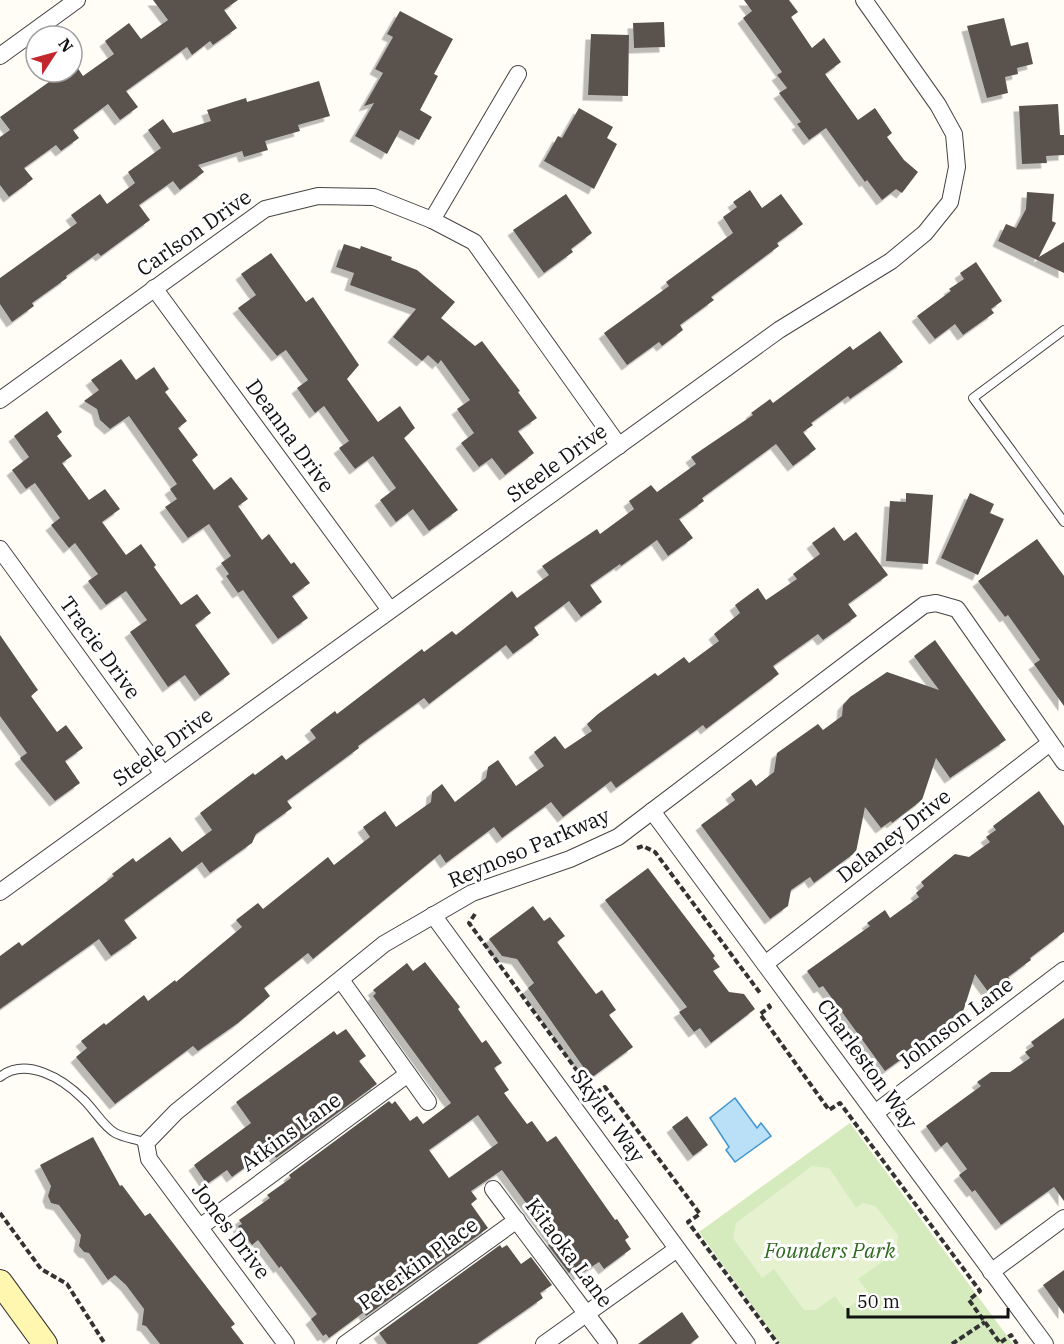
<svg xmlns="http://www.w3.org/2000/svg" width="1064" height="1344" viewBox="0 0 1064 1344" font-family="'IBM Plex Serif',serif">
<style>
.park{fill:#d5ebbd}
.pitch{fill:#e6f2cf}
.water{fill:#b9e0f7;stroke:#3f96cf;stroke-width:1.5}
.building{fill:#5a524d;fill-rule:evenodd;filter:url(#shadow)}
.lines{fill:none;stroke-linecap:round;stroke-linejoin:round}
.lane-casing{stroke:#444;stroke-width:10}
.street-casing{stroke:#444;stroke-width:18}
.secondary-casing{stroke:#333;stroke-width:26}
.path{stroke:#333;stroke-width:4;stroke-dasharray:6 3;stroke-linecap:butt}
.lane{stroke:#fff;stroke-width:8}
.street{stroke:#fff;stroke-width:16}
.secondary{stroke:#fff6b0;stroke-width:24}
.labels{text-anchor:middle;stroke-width:6;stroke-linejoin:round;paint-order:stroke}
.street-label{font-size:21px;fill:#111;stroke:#fff}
.park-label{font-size:21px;font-style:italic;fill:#2f6b1f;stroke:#fff}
</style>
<defs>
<filter id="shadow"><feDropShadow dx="-5.5" dy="5.5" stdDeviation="0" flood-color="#0004"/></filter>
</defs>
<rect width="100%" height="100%" fill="#fffdf5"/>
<!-- park -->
<polygon class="park" points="850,1123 1013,1344 780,1344 699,1232"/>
<!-- pitch -->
<polygon class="pitch" points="812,1166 829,1168 856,1208 863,1203 875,1206 898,1235 896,1252 858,1279 869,1293 845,1310 835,1296 816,1310 804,1310 774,1269 762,1278 733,1238 736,1223"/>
<!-- water -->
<polygon class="water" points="735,1098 757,1128 761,1123 771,1136 735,1162 726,1150 729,1147 710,1118"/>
<!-- building -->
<g class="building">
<polygon points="153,0 238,0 224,10 237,28 213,45 210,41 192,55 187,47 126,91 138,107 120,120 108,104 73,130 79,138 61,151 56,145 24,168 33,179 9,197 0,185 0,137 10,130 0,117 63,72 72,72 75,64 83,76 114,54 105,41 129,23 141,39 168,20"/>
<polygon points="744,0 789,0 798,12 791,17 812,48 824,38 841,62 825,74 858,120 875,108 892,133 887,137 904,160 918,172 902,193 896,189 882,200 867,180 865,182 826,128 809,140 797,124 801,122 779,93 787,88 777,75 782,72 743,18 752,11"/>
<polygon points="400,11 453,39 434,74 438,76 420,110 432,117 419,140 400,130 387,154 355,136 374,103 364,106 383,73 375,69 393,37 387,34"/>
<polygon points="1004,18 1011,46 1028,42 1033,64 1017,68 1018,74 1005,77 1008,93 987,98 967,26"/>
<polygon points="664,22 665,47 634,48 633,23"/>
<polygon points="591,34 629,35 628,96 588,95"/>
<polygon points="319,81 330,116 298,125 300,131 265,141 268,150 244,157 242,151 198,165 204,172 180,190 173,181 139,205 150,220 101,256 98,253 66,276 67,278 32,303 34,306 12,322 0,304 0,278 77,223 71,215 100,194 107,204 135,183 128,172 161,148 148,130 163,119 173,133 211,121 207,110 246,98 247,102"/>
<polygon points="1058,104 1060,135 1064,135 1064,155 1046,156 1047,163 1022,164 1019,106"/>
<polygon points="579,108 613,127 607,138 617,144 594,189 544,161 558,136 562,138"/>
<polygon points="750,190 762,208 781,194 803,224 777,243 779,246 711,297 714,300 680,325 683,330 662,346 659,342 627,365 604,333 669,286 666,282 733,233 723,217 737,207 733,202"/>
<polygon points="1027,192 1054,194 1052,221 1056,223 1039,257 1064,242 1064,273 998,241 1006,224 1016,228 1026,209"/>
<polygon points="566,194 592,233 571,249 573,252 544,273 513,230"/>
<polygon points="344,244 360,249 361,246 392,257 391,260 417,270 455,302 441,318 475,346 482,341 520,391 518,392 537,418 518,431 534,453 505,475 492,458 479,467 461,443 474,433 457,409 470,400 441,360 438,364 428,355 422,361 393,337 416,309 350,285 354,273 336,267"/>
<polygon points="271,253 306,302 313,297 359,365 347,379 378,422 400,406 415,428 404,438 458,510 429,531 413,509 396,522 380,500 396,488 373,456 355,469 339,448 349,441 324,406 315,413 297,388 308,380 286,350 277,356 238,308 256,295 241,274"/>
<polygon points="976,262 1002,301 991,309 994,313 963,335 955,324 935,339 917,316 951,291 949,289 964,279 960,273"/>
<polygon points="880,331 903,362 850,399 848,396 811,423 813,425 803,432 816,449 793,466 776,444 702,498 704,501 679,519 693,538 668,556 657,540 621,566 620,564 590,585 602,602 581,617 569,601 534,627 539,635 513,654 506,645 429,704 424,698 358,746 359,748 287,801 292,808 256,834 252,843 210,873 202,862 124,920 137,938 111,956 99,939 0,1009 0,956 19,942 22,946 114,876 112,874 133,858 136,862 170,837 182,852 212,830 200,813 253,773 255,775 282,755 286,760 316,738 310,730 335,711 337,714 422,649 424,652 452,631 456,635 512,591 517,598 549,575 542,566 597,529 600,534 634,509 629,501 651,485 657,492 696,464 691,457 753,415 751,413 770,399 773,403 850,346 853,350"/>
<polygon points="121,359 136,380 154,367 169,389 165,392 187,421 178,428 198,455 192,460 214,490 231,477 248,499 238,506 262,540 269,534 291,564 294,562 310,583 292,596 308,618 278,639 243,590 238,593 226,576 229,574 221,563 231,556 209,524 188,538 165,507 177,499 170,489 177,484 129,416 110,429 100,420 97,409 84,401 99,390 91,380"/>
<polygon points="47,411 62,432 57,436 72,456 62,463 89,500 105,489 120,509 102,522 126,555 141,544 156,565 154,567 181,605 197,594 211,613 195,625 230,674 200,696 185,675 168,687 130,632 147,620 126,591 106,605 88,581 98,574 75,543 69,548 51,525 60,518 35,483 26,489 12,470 29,457 14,436"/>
<polygon points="906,493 933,495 928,564 886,561 890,501 906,502"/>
<polygon points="970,493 994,504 990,513 1004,519 978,575 941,558"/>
<polygon points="834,527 844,541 856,532 888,575 848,604 857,616 823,640 818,634 773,666 779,674 706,729 703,725 616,788 611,781 563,817 551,802 502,838 494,827 446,863 440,854 313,959 308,953 264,988 270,996 238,1023 198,1051 193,1046 115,1104 76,1057 87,1048 81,1041 104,1023 106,1025 144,995 148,1001 175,980 176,982 242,927 236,920 258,903 263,909 328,857 334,865 370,837 363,827 385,811 396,827 431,802 432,792 442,784 455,802 486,778 488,767 498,760 516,786 544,766 534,752 555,736 565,749 592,731 587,724 598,714 655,673 658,676 684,657 689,663 719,641 714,634 740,613 735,605 758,588 766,600 797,579 793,574 820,554 812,543"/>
<polygon points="1037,539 1064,576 1064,706 1034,664 1040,660 1008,615 1005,617 978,581"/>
<polygon points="0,635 38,690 31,696 57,732 66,725 83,748 65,761 80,783 55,801 22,761 20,758 27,753 0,716"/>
<polygon points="935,640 1006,740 950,778 936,758 922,800 892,823 891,821 881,828 865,807 856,852 814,883 810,877 791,890 788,906 770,919 701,825 735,800 731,794 751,779 756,786 774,772 777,753 818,724 823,730 842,716 843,705 850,697 887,672 939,690 914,656"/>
<polygon points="1039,791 1064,826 1064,932 1030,958 1031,960 1008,977 1010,979 989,993 975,974 962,1015 885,1071 823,986 819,988 807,971 870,926 867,923 885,910 890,918 919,897 916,893 924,886 921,882 955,854 969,857 990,842 986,837 996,830 993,826"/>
<polygon points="648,868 715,956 713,958 720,967 713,971 729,992 744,994 755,1009 711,1043 700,1028 694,1032 679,1012 687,1007 605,900"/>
<polygon points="533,906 544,921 550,917 565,936 557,942 596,994 602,990 616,1010 609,1015 633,1047 591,1078 528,988 534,983 517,959 502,956 489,939"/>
<path d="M 425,962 L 460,1007 L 458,1009 L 482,1043 L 486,1040 L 502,1063 L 494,1068 L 509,1090 L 504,1093 L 527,1124 L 532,1121 L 547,1142 L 556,1136 L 615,1220 L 617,1219 L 629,1237 L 625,1240 L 631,1249 L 604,1269 L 599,1262 L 579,1275 L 574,1268 L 569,1273 L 548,1245 L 554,1241 L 502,1170 L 471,1191 L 477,1199 L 471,1204 L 488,1228 L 366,1316 L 364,1312 L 329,1338 L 326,1334 L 323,1336 L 311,1319 L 317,1314 L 281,1266 L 279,1268 L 258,1240 L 252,1245 L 238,1226 L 242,1224 L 239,1220 L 270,1198 L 267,1195 L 291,1178 L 289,1175 L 389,1101 L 392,1104 L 395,1101 L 410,1121 L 417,1116 L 423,1124 L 451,1103 L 373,996 L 376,993 L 373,990 L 407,963 L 413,971 ZM 478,1115 L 498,1143 L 449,1178 L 429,1150 Z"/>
<polygon points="1064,1018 1064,1201 1054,1187 1001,1225 975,1190 972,1192 959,1175 967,1169 947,1142 941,1147 926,1126 981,1086 977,1082 991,1072 1010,1072 1030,1058 1025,1052 1034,1046 1031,1042"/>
<polygon points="346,1029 366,1056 359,1061 377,1084 276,1158 270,1149 232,1177 227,1170 207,1184 194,1165 251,1123 236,1102 334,1031 337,1035"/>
<polygon points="687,1116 708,1145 693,1156 672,1127"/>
<polygon points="93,1137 120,1186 122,1185 145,1216 150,1213 235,1324 231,1327 244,1344 160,1344 146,1326 142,1325 144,1309 126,1285 115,1275 108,1280 89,1253 84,1252 79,1246 81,1235 59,1205 51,1203 48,1196 51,1186 40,1165"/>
<polygon points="500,1245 502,1248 507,1245 521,1264 531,1257 552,1285 540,1293 543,1298 477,1344 387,1344 379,1333"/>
<polygon points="1064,1270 1064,1314 1043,1285"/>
<polygon points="682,1312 699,1337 690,1344 638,1344"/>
</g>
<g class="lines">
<!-- lane casing -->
<g class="lane-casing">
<g id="lane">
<polyline points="1064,330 973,398 1064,522"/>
<path d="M 0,1077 C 26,1056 63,1079 83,1099 C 93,1108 103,1126 115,1133 C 124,1138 137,1139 146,1143"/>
</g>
</g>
<!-- street casing -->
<g class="street-casing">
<g id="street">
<polyline points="0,56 77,0"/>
<polyline points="432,220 518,74"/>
<polyline points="154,288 390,610"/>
<polyline points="0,400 265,209 318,196 374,197 432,220 474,242 619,446"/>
<polyline points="0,549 163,774"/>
<polyline points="652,811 1045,1344"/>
<polyline points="0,892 779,330 891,261 925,233 950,202 957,167 954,134 938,105 864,0"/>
<polyline points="433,915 747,1344"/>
<polyline points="765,964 1050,743"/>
<polyline points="341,980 428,1102"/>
<polyline points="875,1113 1064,970"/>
<polyline points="493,1189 609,1344"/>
<polyline points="200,1227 408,1074"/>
<polyline points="991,1272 1064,1218"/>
<polyline points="286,1344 149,1159 146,1143 176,1112 384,944 472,893 570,859 618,837 924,605 936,603 957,609 1064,762"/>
<polyline points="345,1344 517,1220"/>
<polyline points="544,1344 677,1249"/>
</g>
</g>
<!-- secondary casing -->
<g class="secondary-casing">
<polyline id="secondary" points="0,1282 45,1344"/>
</g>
<!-- path -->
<g class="path">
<polyline points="637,848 643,846 655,852 760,993"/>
<polyline points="475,914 469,923 594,1094 605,1087 700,1214 688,1222 778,1344"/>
<polyline points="768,1004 770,1007 760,1014 829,1110 840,1103 980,1291 969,1300 1000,1343 1011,1335 1017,1344"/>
<polyline points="0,1213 41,1269 67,1284 105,1344"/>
<polyline points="952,1344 985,1322"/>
</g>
<!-- lane -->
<use href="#lane" class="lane"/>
<!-- street -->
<use href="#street" class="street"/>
<!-- secondary -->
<use href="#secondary" class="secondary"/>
</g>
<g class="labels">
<!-- street labels -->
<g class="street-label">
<text transform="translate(194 233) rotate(-35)" y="7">Carlson Drive</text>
<text transform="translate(290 436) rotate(54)" y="7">Deanna Drive</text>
<text transform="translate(557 463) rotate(-36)" y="7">Steele Drive</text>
<text transform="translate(100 648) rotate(54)" y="7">Tracie Drive</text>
<text transform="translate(163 747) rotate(-36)" y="7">Steele Drive</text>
<text transform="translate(894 836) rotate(-38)" y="7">Delaney Drive</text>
<text transform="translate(529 848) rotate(-23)" y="7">Reynoso Parkway</text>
<text transform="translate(956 1023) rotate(-37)" y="7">Johnson Lane</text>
<text transform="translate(867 1064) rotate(54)" y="7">Charleston Way</text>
<text transform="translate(608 1116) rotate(54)" y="7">Skyler Way</text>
<text transform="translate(291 1132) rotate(-36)" y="7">Atkins Lane</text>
<text transform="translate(231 1231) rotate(53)" y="7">Jones Drive</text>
<text transform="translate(569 1253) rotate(53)" y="7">Kitaoka Lane</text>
<text transform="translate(418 1264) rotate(-36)" y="7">Peterkin Place</text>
</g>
<!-- park labels -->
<g class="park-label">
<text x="830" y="1258">Founders Park</text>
</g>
</g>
<!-- north arrow -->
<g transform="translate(54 54) rotate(54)"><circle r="28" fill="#ffffff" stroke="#a0a0a0" stroke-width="1.5"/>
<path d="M0-4.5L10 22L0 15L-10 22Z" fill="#c4262e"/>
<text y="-9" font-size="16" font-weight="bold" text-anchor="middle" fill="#111111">N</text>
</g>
<!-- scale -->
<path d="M848 1308v9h160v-9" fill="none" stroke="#111111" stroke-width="3"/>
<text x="857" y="1308" font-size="18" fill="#111111" stroke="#ffffff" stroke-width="4.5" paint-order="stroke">50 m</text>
</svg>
